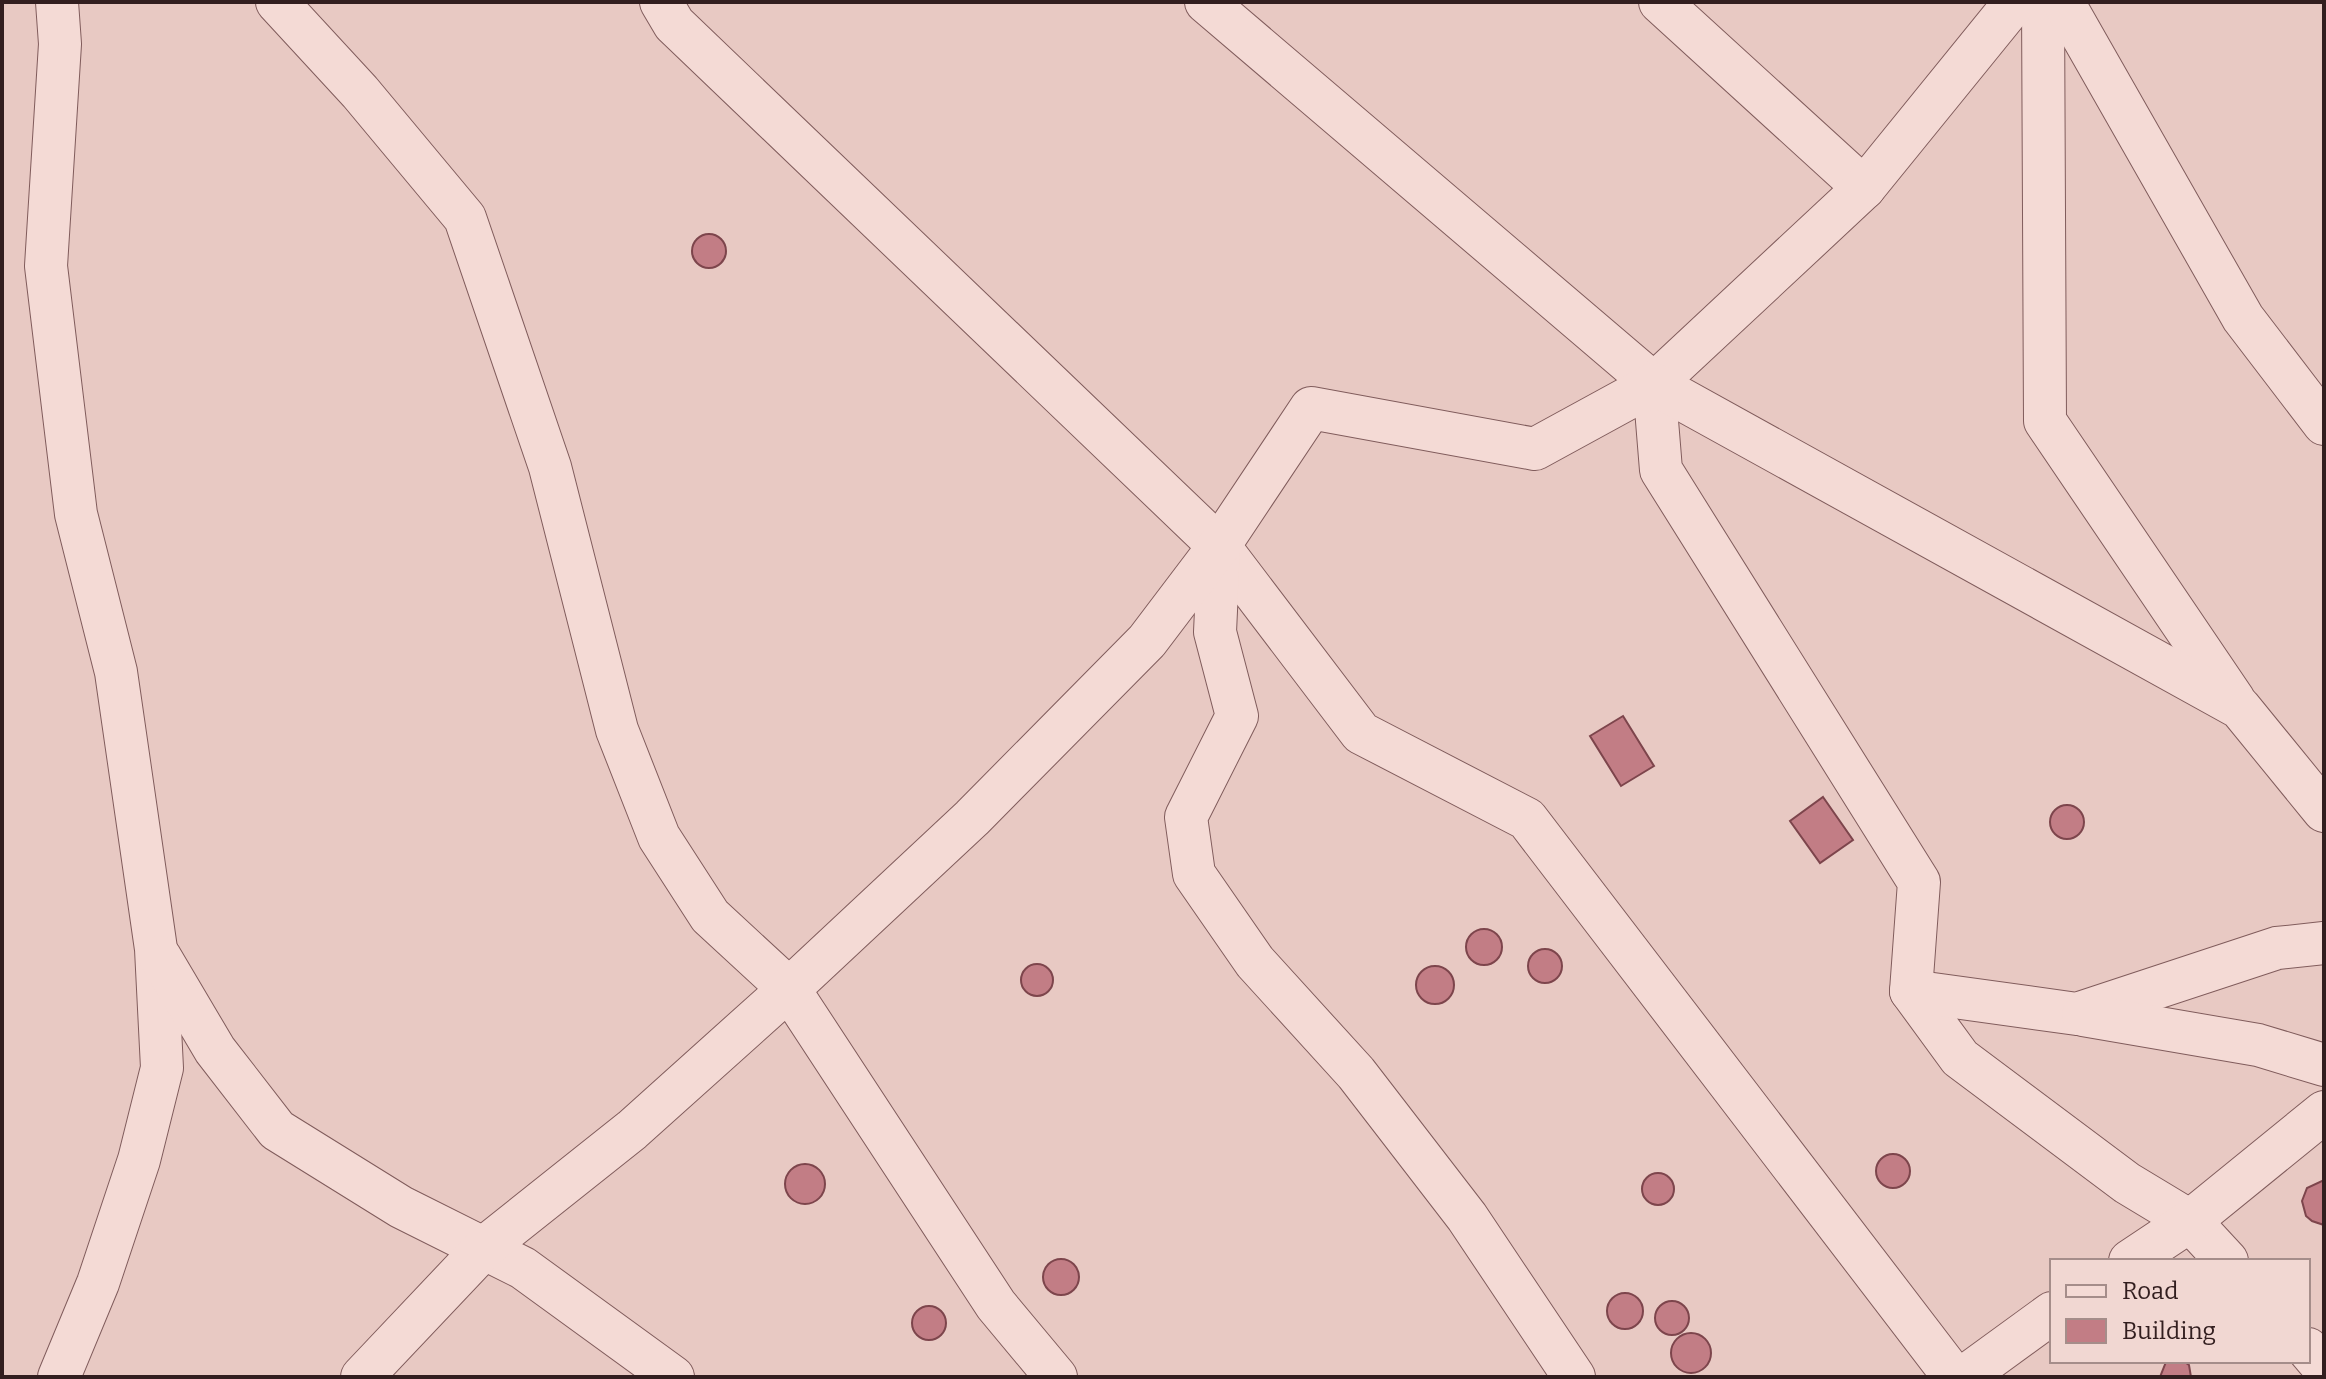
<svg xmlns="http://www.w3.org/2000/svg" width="2326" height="1379" viewBox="0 0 2326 1379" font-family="Bitter,serif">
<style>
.building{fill:#c27d85;stroke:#7d454c;stroke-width:2}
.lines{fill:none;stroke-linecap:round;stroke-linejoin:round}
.minor-casing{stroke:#805c5c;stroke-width:44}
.minor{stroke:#f4dad5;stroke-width:42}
</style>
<rect width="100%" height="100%" fill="#e8c9c3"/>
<!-- building -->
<g class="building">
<circle cx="709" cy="251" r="17"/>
<polygon points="1623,716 1654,766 1621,786 1590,736"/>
<polygon points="1823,797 1853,840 1820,863 1790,821"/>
<circle cx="2067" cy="822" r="17"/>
<circle cx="1484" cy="947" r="18"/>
<circle cx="1545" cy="966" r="17"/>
<circle cx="1037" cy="980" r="16"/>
<circle cx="1435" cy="985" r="19"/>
<circle cx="1893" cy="1171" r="17"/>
<circle cx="805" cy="1184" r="20"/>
<circle cx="1658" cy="1189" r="16"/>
<polygon points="2324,1180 2324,1225 2312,1221 2306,1216 2302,1201 2307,1188"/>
<circle cx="1061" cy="1277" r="18"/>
<circle cx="1625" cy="1311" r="18"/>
<circle cx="1672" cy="1318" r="17"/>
<circle cx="929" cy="1323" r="17"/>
<circle cx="1691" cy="1353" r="20"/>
<polygon points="2183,1361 2189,1365 2191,1377 2160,1377 2166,1362"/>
</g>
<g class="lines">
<!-- minor casing -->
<g class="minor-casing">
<g id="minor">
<polyline points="57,2 60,44 46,266 76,514 116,672 156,949 162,1068 139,1160 98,1283 59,1377"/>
<polyline points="277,2 360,92 465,218 550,467 617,730 659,837 710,916 789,989 996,1305 1056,1377"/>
<polyline points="661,2 674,24 1219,546 1361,733 1527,819 1954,1377"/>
<polyline points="1206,2 1654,384 1661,470 1919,882 1911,991 1960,1058 2127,1183 2190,1221 2227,1261"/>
<polyline points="1660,2 1864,188"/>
<polyline points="2043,2 2045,421 2234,700"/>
<polyline points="2063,2 2243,318 2324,424"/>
<polyline points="1654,384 1864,188 2015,2"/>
<polyline points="1219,546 1215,632 1237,716 1186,817 1194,874 1255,962 1356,1073 1467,1217 1574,1377"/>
<polyline points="160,957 215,1050 277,1130 401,1207 523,1268 673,1377"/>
<polyline points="1911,991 2077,1014 2277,948 2324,943"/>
<polyline points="2083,1015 2258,1045 2324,1065"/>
<polyline points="2130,1261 2190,1221 2324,1112"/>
<polyline points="2308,1349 2324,1368"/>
<polyline points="362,1377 485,1247 632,1130 789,989 972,818 1147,641 1219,546 1311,408 1535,449 1654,384 2240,708 2324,811"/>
<polyline points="1964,1377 2052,1313"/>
</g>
</g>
<!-- minor -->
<use href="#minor" class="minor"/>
</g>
<!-- border -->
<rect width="2326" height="1379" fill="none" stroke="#321e1f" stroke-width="8"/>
<!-- legend -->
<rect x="2050" y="1259" width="260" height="104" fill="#f1d7d2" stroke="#a58d8a" stroke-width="2"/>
<rect x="2066" y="1285" width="40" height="12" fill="#f4dad5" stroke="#a58d8a" stroke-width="2"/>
<text x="2122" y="1299" font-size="24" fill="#321e1f">Road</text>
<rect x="2066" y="1319" width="40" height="24" fill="#c27d85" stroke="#a58d8a" stroke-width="2"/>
<text x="2122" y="1339" font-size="24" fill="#321e1f">Building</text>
</svg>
